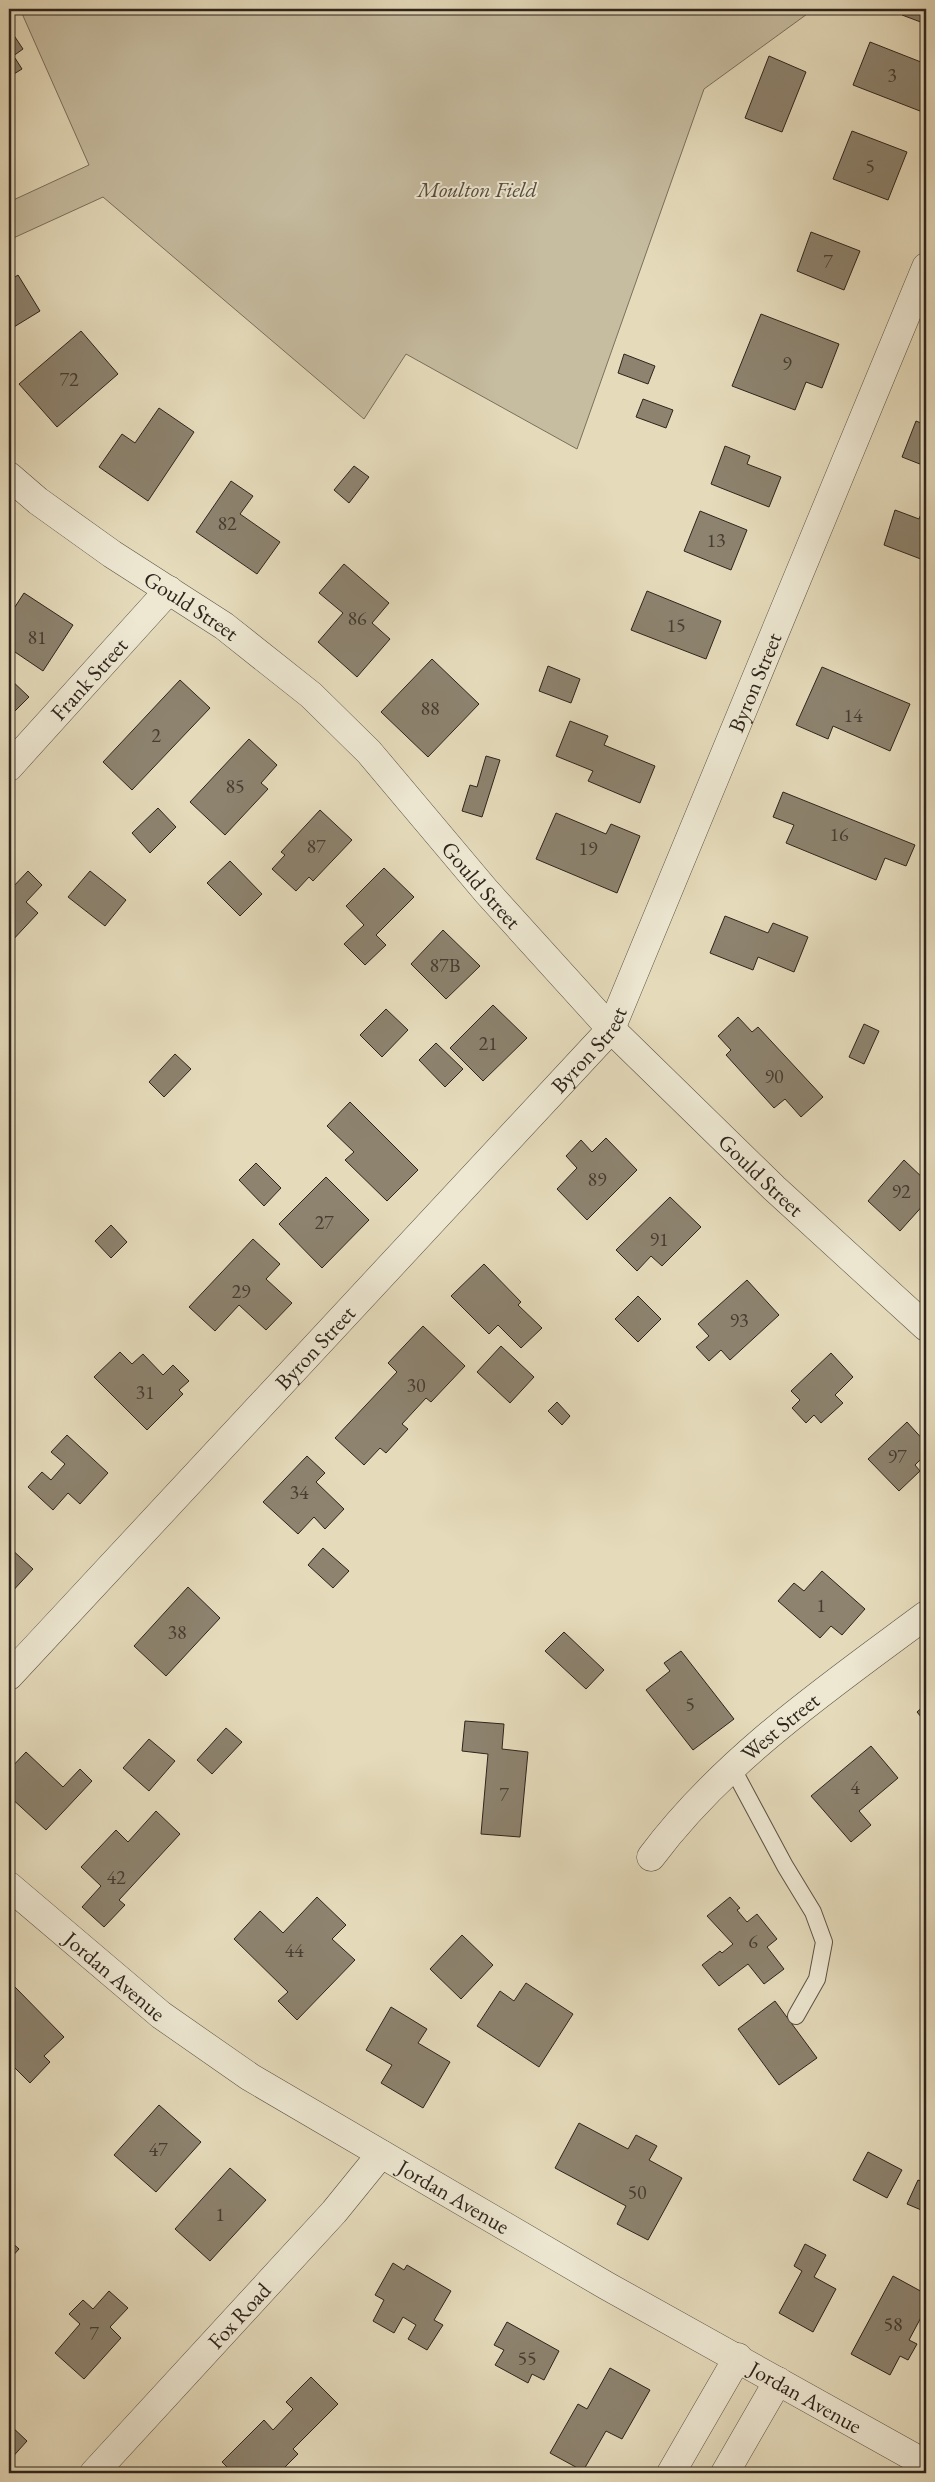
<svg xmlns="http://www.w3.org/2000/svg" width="935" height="2482" viewBox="0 0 935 2482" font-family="'EB Garamond',serif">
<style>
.green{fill:#c6bca0;stroke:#7a705e}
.building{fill:#8d836f;stroke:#2e241c}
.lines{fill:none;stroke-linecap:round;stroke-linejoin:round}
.lane-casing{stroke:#5c5244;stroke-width:18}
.street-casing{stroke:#5c5244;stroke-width:29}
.lane{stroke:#eee8d3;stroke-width:16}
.street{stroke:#eee8d3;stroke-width:28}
.labels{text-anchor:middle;stroke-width:4;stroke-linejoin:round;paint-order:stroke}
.number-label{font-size:20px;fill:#463c31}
.park-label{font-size:22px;font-style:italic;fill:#544a3d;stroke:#eee8d3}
.street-label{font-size:22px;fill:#2e241c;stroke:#eee8d3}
</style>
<rect width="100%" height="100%" fill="#e5dbbb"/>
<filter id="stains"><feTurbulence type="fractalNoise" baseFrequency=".004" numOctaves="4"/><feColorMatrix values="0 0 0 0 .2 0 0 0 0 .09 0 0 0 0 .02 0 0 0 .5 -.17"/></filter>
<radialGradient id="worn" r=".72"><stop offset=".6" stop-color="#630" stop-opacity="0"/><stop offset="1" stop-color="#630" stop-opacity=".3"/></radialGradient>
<!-- green -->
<polygon class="green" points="20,9 814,9 704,89 577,449 406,354 364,419 103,197 9,240 9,202 89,165"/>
<!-- building -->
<g class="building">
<polygon points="905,9 926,9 926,24 902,15"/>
<polygon points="9,28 23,49 9,59"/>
<polygon points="870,42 926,64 926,96 920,111 853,85"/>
<polygon points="769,56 806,72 782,132 745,118"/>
<polygon points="15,58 22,69 9,77 9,62"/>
<polygon points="852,131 907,152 888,200 833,179"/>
<polygon points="811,232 860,251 844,290 797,271"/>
<polygon points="18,275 40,311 9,330 9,281"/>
<polygon points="761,314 839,344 822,388 806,382 795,410 732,386"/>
<polygon points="81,331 118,374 57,427 19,384"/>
<polygon points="624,354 655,366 648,384 618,373"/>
<polygon points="643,399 673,410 666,428 636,417"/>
<polygon points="159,408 194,432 148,501 99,467 122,434 135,443"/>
<polygon points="916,421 926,425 926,478 921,476 925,466 902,457"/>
<polygon points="725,446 750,456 747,464 781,477 769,507 711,484"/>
<polygon points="354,466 369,477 349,503 334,490"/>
<polygon points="231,481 253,496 240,514 280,542 257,574 196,532"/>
<polygon points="895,510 919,519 920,516 926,518 926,561 884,545"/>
<polygon points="700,511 747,530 731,570 684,551"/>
<polygon points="344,564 389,603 372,623 390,639 357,677 318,642 343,613 319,593"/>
<polygon points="647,591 721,621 706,659 631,630"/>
<polygon points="24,593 73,625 43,671 9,648 9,616"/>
<polygon points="432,659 479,704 428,757 381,712"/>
<polygon points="548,666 580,679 571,703 539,691"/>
<polygon points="822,667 910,704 890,751 833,726 828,739 796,725"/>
<polygon points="9,678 29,697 13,713 9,709"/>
<polygon points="180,680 210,708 132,790 103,762"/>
<polygon points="570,721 608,736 604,745 655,766 640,803 588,781 593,771 556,756"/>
<polygon points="249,739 277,765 261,783 268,789 225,835 190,802"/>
<polygon points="486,756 500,760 482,817 462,811 470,785 477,787"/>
<polygon points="783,792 915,845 906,866 885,858 876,880 786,843 794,825 773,817"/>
<polygon points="158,808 176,827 150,853 132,833"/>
<polygon points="320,810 352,840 313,881 309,877 296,891 272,869 285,855 281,852"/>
<polygon points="556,813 606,834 611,824 640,836 617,893 536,859"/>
<polygon points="230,861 262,894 240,916 207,883"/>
<polygon points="384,868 414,897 376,935 386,945 365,965 344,944 364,925 346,906"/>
<polygon points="28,871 42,885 26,902 38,913 10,943 9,887 11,889"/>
<polygon points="90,871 126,900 105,926 68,897"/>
<polygon points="725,916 768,933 773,923 808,937 794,972 758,957 753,970 710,953"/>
<polygon points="443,930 480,966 446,999 411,964"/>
<polygon points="493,1005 527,1038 483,1081 450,1048"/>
<polygon points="386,1009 408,1030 382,1057 360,1035"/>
<polygon points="738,1017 752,1032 758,1027 823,1097 801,1117 785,1099 774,1108 726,1055 731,1050 718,1036"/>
<polygon points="864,1024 879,1031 864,1064 849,1057"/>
<polygon points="436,1043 463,1069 445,1087 419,1060"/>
<polygon points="175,1054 191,1069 164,1097 149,1082"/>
<polygon points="350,1102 418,1170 387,1201 345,1160 354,1152 327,1126"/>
<polygon points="606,1138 637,1170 587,1220 557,1189 577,1168 566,1156 581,1140 592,1152"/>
<polygon points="904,1160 926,1181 926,1202 900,1231 868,1201"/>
<polygon points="256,1163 281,1188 264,1206 239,1180"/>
<polygon points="326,1177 369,1220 322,1268 279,1224"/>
<polygon points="670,1197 701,1227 662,1266 651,1256 637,1271 616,1250"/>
<polygon points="111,1225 127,1242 111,1258 95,1241"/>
<polygon points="253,1239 280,1264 266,1279 292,1303 266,1330 239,1305 215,1331 189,1307"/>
<polygon points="484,1264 521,1302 518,1305 542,1328 521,1348 498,1325 489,1334 451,1296"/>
<polygon points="747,1280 779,1315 730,1360 721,1350 709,1361 696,1347 709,1336 698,1324"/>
<polygon points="638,1296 661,1319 638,1342 615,1319"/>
<polygon points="423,1326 465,1366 431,1402 426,1398 402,1424 408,1429 386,1453 380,1448 364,1465 335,1438 397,1372 388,1363"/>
<polygon points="501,1346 534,1377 510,1403 477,1372"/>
<polygon points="120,1352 132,1364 143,1354 163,1375 173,1365 189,1381 179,1390 183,1394 147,1430 94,1377"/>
<polygon points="831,1353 853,1377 835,1395 843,1403 821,1423 814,1415 806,1423 792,1408 800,1400 791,1391"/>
<polygon points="557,1402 570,1416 562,1425 548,1411"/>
<polygon points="907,1422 926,1443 926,1454 915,1465 920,1471 899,1491 868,1459"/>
<polygon points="67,1435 108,1473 80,1504 68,1493 53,1510 28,1487 42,1472 51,1480 65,1464 51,1452"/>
<polygon points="307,1456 325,1473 316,1482 344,1509 325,1529 314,1517 298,1534 263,1502"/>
<polygon points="9,1547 33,1569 9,1595"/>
<polygon points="323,1548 349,1571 333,1588 308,1565"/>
<polygon points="822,1571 865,1609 842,1635 831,1626 820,1638 778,1601 794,1583 804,1591"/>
<polygon points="188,1587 220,1618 166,1676 134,1646"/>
<polygon points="564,1632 604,1670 586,1689 545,1651"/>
<polygon points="681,1651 734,1719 693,1750 646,1690 670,1671 664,1663"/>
<polygon points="926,1704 926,1723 917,1712"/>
<polygon points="465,1721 504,1724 502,1749 528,1752 520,1837 481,1834 488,1754 462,1751"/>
<polygon points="226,1728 242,1742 212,1774 197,1760"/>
<polygon points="149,1739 175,1761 149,1791 123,1768"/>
<polygon points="871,1746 898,1778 859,1811 871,1825 851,1842 811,1796"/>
<polygon points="26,1752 63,1787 80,1769 92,1781 46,1830 9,1796 9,1770"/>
<polygon points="156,1811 180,1834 119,1900 125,1905 104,1927 82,1907 101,1886 81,1867 116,1830 128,1842"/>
<polygon points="317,1897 346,1925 332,1939 355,1960 297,2020 278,2001 288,1992 234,1939 260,1911 283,1933"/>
<polygon points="730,1897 740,1908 737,1910 747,1922 757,1914 777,1939 767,1947 784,1969 764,1984 748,1964 719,1986 702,1965 720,1951 722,1953 733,1944 707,1916"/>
<polygon points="462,1935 493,1965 461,1999 430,1969"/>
<polygon points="526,1983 573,2014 539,2067 477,2026 500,1991 514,2001"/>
<polygon points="15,1987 64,2037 44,2056 50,2062 30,2083 9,2062 9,2052 14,2047 9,2043 9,1993"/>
<polygon points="775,2001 817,2058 779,2085 738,2029"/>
<polygon points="391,2007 427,2029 418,2043 450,2062 423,2108 381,2083 392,2065 366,2050"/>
<polygon points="159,2105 201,2142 156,2192 114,2155"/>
<polygon points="579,2123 628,2149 636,2135 657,2146 649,2160 682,2178 648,2240 617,2224 626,2206 555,2168"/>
<polygon points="868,2152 902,2170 887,2198 853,2180"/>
<polygon points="230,2168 266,2200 210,2261 175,2229"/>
<polygon points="918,2180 926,2183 926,2212 907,2204"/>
<polygon points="9,2240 19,2249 9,2260"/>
<polygon points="805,2244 826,2255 814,2277 836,2289 813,2332 779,2313 802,2271 794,2266"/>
<polygon points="393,2263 404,2270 407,2265 451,2291 434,2320 443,2325 427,2350 408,2339 416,2325 403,2317 394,2333 373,2321 384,2300 375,2295"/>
<polygon points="893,2276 926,2294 926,2308 909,2340 917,2344 908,2360 900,2356 890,2375 851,2354"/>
<polygon points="109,2291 128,2308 110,2327 121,2338 84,2379 55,2353 80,2324 69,2314 83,2300 93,2309"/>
<polygon points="507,2322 559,2351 544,2380 532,2374 528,2383 495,2365 504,2350 494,2345"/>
<polygon points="610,2368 650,2390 622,2439 606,2431 583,2471 550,2453 578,2404 587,2409"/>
<polygon points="311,2377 338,2404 293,2449 298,2454 279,2473 233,2473 222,2462 264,2420 273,2430 293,2409 286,2402"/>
<polygon points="9,2424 27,2441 9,2461"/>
</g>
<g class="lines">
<!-- lane casing -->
<g class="lane-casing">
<polyline id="lane" points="733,1769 785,1866 813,1912 824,1942 817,1979 796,2016"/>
</g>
<!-- street casing -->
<g class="street-casing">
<g id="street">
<path id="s1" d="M 9,476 L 38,501 L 112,554 L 224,626 L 311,695 L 369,752 L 486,891 L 611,1029 L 774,1188 L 926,1327"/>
<path id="s2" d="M 9,767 L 169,590"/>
<path id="s3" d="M 9,1676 L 611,1029 L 926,267"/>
<path id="s4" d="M 651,1857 C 724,1759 829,1687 926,1615"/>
<path id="s5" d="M 9,1886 L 161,2015 L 250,2077 L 607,2286 L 926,2464"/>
<path id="s6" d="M 94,2473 L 334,2212 L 381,2154"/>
<polyline points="671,2473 738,2357"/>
<polyline points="725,2473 778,2381"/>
</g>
</g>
<!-- lane -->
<use href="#lane" class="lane"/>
<!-- street -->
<use href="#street" class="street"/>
</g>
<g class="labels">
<!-- number labels -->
<g class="number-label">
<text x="892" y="82">3</text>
<text x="870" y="173">5</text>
<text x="828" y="268">7</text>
<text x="787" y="370">9</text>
<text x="69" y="386">72</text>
<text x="227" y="530">82</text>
<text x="716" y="547">13</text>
<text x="357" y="625">86</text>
<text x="676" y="632">15</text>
<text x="37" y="644">81</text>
<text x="430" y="715">88</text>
<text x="853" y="722">14</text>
<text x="156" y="742">2</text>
<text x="235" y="793">85</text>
<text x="839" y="841">16</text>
<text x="316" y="853">87</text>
<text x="588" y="855">19</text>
<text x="445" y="972">87B</text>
<text x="488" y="1050">21</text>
<text x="774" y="1083">90</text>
<text x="597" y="1186">89</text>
<text x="901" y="1198">92</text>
<text x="324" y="1229">27</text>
<text x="659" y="1246">91</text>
<text x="241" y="1298">29</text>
<text x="739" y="1327">93</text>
<text x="416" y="1392">30</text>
<text x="145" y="1399">31</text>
<text x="897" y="1463">97</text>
<text x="299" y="1499">34</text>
<text x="821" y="1612">1</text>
<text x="177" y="1639">38</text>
<text x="690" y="1711">5</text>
<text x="855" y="1794">4</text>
<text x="504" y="1801">7</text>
<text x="116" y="1884">42</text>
<text x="753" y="1948">6</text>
<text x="294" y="1957">44</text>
<text x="158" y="2156">47</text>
<text x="637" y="2199">50</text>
<text x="220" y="2221">1</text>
<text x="893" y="2331">58</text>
<text x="94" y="2340">7</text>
<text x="527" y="2365">55</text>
</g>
<!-- park labels -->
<g class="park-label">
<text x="477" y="197">Moulton Field</text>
</g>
<!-- street labels -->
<g class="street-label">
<text dy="8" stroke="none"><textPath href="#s1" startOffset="224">Gould Street</textPath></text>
<text dy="8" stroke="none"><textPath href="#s2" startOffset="119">Frank Street</textPath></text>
<text dy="8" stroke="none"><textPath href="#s3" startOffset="1259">Byron Street</textPath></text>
<text dy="8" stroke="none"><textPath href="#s1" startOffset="629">Gould Street</textPath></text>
<text dy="8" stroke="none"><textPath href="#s3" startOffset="854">Byron Street</textPath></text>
<text dy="8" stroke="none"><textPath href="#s1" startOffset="1032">Gould Street</textPath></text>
<text dy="8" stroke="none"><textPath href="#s3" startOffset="449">Byron Street</textPath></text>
<text dy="8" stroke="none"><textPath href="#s4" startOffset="184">West Street</textPath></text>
<text dy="8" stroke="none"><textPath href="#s5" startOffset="139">Jordan Avenue</textPath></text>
<text dy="8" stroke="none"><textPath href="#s5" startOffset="544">Jordan Avenue</textPath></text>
<text dy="8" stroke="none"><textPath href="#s6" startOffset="214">Fox Road</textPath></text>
<text dy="8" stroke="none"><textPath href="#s5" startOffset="949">Jordan Avenue</textPath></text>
</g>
</g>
<!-- margin -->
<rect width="935" height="2482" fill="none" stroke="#e5dbbb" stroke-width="30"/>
<rect x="10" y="10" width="915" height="2462" fill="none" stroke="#2e241c" stroke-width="2.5"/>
<rect x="15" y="15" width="905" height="2452" fill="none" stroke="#2e241c"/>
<rect width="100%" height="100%" filter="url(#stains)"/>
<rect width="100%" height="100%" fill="url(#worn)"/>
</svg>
